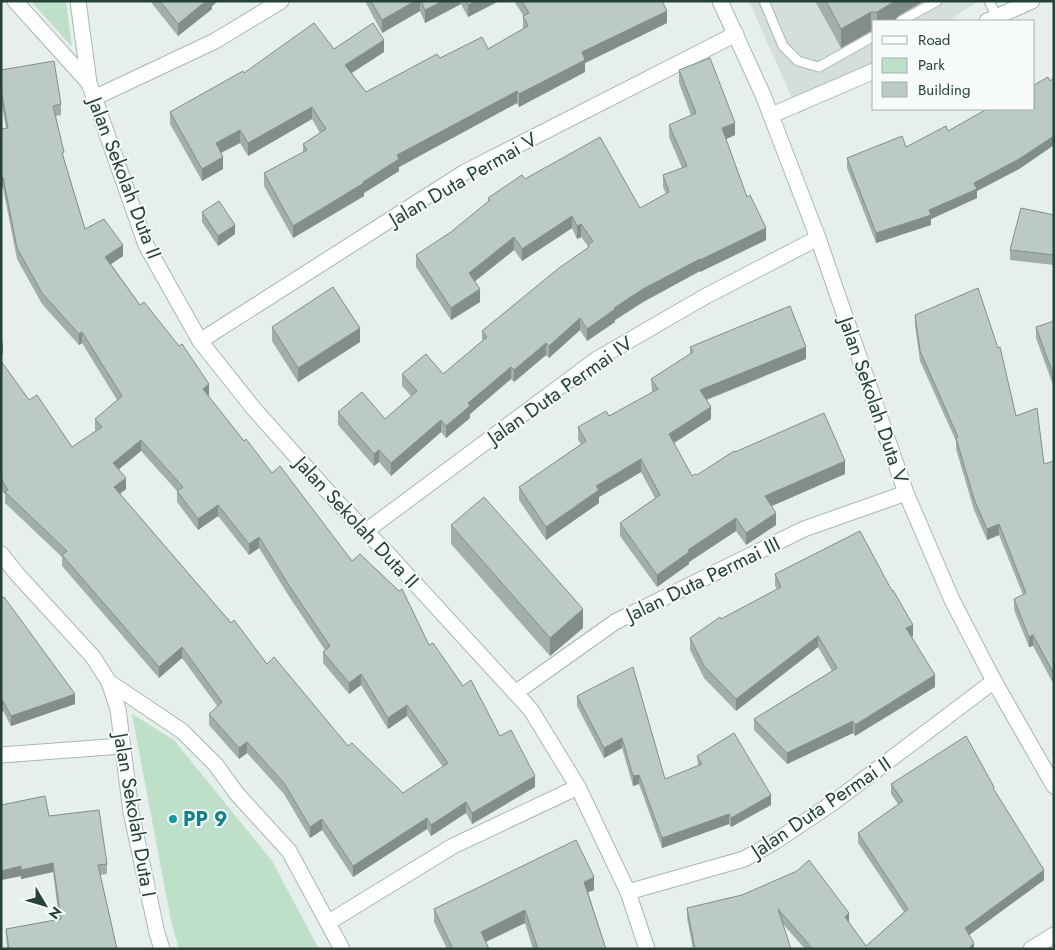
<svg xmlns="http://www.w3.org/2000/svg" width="1055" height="950" viewBox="0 0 1055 950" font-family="Jost,sans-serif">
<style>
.built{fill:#d4dfda}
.green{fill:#bfe0c8}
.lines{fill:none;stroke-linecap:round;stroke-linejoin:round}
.lane-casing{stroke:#a8b8b2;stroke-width:11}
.street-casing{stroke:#a8b8b2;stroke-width:17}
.lane{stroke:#fff;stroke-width:9}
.street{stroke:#fff;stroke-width:15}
.wall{fill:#a1aea9;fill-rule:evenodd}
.shaded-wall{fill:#838d89}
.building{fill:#bbcac4;stroke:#838d89;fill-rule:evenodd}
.culture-dot{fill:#0f9aa8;stroke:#f7fbf9;stroke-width:2}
.labels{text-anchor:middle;stroke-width:4;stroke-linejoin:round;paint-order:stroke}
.street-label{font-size:20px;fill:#24423a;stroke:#f7fbf9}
.culture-label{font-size:20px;font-weight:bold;fill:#0d838f;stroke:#f7fbf9;text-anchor:start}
</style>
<rect width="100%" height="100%" fill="#e6efeb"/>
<!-- built -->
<polygon class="built" points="749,1 979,1 947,21 874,21 874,67 799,114"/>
<!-- green -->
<g class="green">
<polygon points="31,1 66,1 72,47"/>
<polygon points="132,714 174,740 272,861 319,949 179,949 171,921"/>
</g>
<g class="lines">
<!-- lane casing -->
<g class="lane-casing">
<g id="lane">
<polyline points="764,1 783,46 798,61 819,67 874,36"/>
<polyline points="989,1 997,17"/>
<polyline points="901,21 937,1"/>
</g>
</g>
<!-- street casing -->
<g class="street-casing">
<g id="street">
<polyline points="15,1 89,83"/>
<polyline points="78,1 89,83 146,245 200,341 254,409 337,502 388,554 531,710 578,787 628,892 647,949"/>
<polyline points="720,1 763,95 818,238 906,493 952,600 994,681 1054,786"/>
<polyline points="987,21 1032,1"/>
<polyline points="94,98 215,41 281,1"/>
<polyline points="772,115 874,71"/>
<polyline points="200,341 465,172 736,34"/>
<polyline points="366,531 597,359 706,296 818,238"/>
<polyline points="1,554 17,574 93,657 109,682 118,709 131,812 157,933 162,949"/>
<polyline points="109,682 182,731 216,765 237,794 289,851 342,949"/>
<polyline points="515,693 615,622 804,529 906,493"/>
<polyline points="1,755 122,746"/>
<polyline points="628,892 744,859 776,841 834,802 994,681"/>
<polyline points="329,922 453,846 578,787"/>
<polyline points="1031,949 1054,935"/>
</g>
</g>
<!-- lane -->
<use href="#lane" class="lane"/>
<!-- street -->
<use href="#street" class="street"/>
</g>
<!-- wall -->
<g class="wall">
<polygon points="150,1 218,1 212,6 212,9 178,36"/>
<polygon points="366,1 499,1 468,17 461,4 425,23 420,11 382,33 366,3"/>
<polygon points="514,1 662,1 667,23 585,63 585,72 519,107 517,103 399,167 399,171 364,193 364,196 293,238 264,186 264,173 303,152 303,144 320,133 312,119 248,156 240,143 221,153 223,169 202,181 170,124 170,112 244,73 334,49 384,52 352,73 366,92 440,58 488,49 523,29 523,15"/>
<polygon points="815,1 924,1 898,16 894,21 874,21 874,31 871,31 841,48"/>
<path d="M 1,70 L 61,104 L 61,115 L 56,116 L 64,159 L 85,229 L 123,256 L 111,264 L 140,305 L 209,395 L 208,396 L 244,441 L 272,473 L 352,561 L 429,645 L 463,686 L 500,736 L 535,787 L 472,824 L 466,813 L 431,836 L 427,829 L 353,877 L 322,830 L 310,838 L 284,794 L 247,753 L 239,759 L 209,725 L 209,714 L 218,707 L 182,658 L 159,678 L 62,566 L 62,557 L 5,503 L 5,495 L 1,489 L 1,361 L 29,400 L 72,447 L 96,431 L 95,430 L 95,419 L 117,400 L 82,343 L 79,345 L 42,304 L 17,259 L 3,188 L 1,188 L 6,128 L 1,100 ZM 141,451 L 177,491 L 177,502 L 198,530 L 218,516 L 249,555 L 259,548 L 290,598 L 325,650 L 323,652 L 323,663 L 349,694 L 361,685 L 388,729 L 407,716 L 443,767 L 403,793 L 348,746 L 267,664 L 120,494 L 126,489 L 119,469 Z"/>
<polygon points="679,70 735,135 726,139 747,197 766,240 700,272 700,271 643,302 615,320 615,322 587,341 580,330 549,358 546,355 514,382 511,379 470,414 470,418 446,438 441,432 391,476 379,462 374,466 338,425 338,412 385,419 411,396 402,386 402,374 443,374 482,341 482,331 588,248 588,246 581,237 577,239 572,228 522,261 514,250 475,281 480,302 451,320 416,267 416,255 451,232 488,202 488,198 525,179 640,208 666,194 663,187 663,175 682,168 669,137 669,125 691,115 679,83"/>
<polygon points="1054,78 1054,145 1019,169 977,191 977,198 931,219 931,225 876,243 847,168 847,158 906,147 948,131 1034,109 1050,81"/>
<polygon points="202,212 235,234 218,246 202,222"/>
<polygon points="1054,215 1054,265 1010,260 1010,250"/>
<polygon points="915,315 1016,416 1044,464 1054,461 1054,685 1033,646 1029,647 1014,610 1014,599 1023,595 999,535 987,540 974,510 956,449 956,441 920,361 915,325"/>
<polygon points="1054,321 1054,388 1036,338 1036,327"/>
<polygon points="272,327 360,342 298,382 272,341"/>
<polygon points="690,347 806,359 707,400 711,419 674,443 692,476 697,475 735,452 845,474 771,506 776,525 746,545 736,531 689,562 689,564 657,587 620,536 620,523 655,498 641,472 599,497 599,503 546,540 519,500 519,487 581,444 578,440 578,427 609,416 652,393 651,379 690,354"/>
<polygon points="451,525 583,628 550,656 451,544"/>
<polygon points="775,574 913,636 912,637 935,687 855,736 853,733 787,764 754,730 754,719 832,671 818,647 736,711 704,678 690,650 690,638 721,619 777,589 775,586"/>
<polygon points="1,598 75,704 11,726 3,711 1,711"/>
<polygon points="577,696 665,779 698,766 697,756 771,805 731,827 729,824 662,848 639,784 633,786 622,748 604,758 577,706"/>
<polygon points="891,784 994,790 1044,880 969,935 974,949 805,949 783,924 791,949 693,949 687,918 687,908 742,895 849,923 866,946 904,912 858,843 858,833 898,804 891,794"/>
<polygon points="49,816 107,864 107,874 100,875 117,949 7,949 6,929 59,919 53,872 21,879 21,876 1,880"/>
<polygon points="594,890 588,892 606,949 533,949 525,923 486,942 489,949 447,949 434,922 434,909"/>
</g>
<!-- shaded-wall -->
<g class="shaded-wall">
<polygon points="206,1 218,1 212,6 212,9 178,36 178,24"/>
<polygon points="415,1 420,1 420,11 382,33 382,20"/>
<polygon points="443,1 461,1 461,4 425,23 425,10"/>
<polygon points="475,1 499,1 468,17 468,5"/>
<polygon points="895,1 924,1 898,16 894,21 877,21 877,12"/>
<polygon points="667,11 667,23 585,63 585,72 519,107 519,94 582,52"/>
<polygon points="871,12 871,31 841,48 841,29"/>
<polygon points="384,40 384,52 345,77 345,65"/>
<polygon points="517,91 517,103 399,167 399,171 364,193 364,196 293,238 293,226 363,182 397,155"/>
<polygon points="312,107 312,119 248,156 248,143"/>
<polygon points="735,123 735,135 722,141 722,128"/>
<polygon points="240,130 240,143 216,155 216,143"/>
<polygon points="1054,136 1054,145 1019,169 977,191 977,198 931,219 931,225 876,243 876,233 974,183"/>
<polygon points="223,157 223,169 202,181 202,169"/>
<polygon points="3,177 3,188 1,188 1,178"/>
<polygon points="572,216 572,228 522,261 522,249"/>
<polygon points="581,224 581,237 577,239 577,226"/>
<polygon points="235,225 235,234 218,246 218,236"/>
<polygon points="766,228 766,240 700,272 700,260"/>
<polygon points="514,237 514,250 469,286 469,273"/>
<polygon points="123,245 123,256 105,268 105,257"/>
<polygon points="700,259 700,271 643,302 615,320 615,322 587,341 587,329 614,308 643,289"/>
<polygon points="480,289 480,302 451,320 451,308"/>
<polygon points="580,318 580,330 549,358 549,346"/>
<polygon points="360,328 360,342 298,382 298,368"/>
<polygon points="82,332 82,343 79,345 79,334"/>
<polygon points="1,343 3,343 3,353 1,354"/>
<polygon points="546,343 546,355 514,382 514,370"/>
<polygon points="806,347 806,359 700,402 700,390"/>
<polygon points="511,367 511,379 470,414 470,418 446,438 446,426 468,403"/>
<polygon points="209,384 209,395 203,400 203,389"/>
<polygon points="711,407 711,419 669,446 669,434"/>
<polygon points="441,420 441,432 391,476 391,463"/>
<polygon points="141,440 141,451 113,474 113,463"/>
<polygon points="379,450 379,462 374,466 374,454"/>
<polygon points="641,459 641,472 599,497 599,503 546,540 546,527 596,486"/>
<polygon points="845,461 845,474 765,509 765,496"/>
<polygon points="126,478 126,489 114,498 114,487"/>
<polygon points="218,505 218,516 198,530 198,519"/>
<polygon points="776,513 776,525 746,545 746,533"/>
<polygon points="736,518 736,531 689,562 689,564 657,587 657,575 688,550"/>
<polygon points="999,524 999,535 987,540 987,529"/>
<polygon points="259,537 259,548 249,555 249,544"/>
<polygon points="583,609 583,628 550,656 550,638"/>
<polygon points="913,625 913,636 906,640 906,628"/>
<polygon points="1033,635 1033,646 1029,647 1029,637"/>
<polygon points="818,636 818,647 736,711 736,699"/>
<polygon points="182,647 182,658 159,678 159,667"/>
<polygon points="361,674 361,685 349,694 349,683"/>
<polygon points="935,675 935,687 855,736 855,725"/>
<polygon points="75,694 75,704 11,726 11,716"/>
<rect x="1" y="701" width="2" height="10"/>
<polygon points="407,705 407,716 388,729 388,718"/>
<polygon points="853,721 853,733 787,764 787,753"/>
<polygon points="622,738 622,748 604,758 604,748"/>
<polygon points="247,742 247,753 239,759 239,748"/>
<polygon points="639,775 639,784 633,786 633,776"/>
<polygon points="535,776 535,787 472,824 472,813"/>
<polygon points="771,795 771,805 731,827 731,818"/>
<polygon points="466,802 466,813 431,836 431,825"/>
<polygon points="729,814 729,824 662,848 662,838"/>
<polygon points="427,818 427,829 353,877 353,866"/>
<polygon points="322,819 322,830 310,838 310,827"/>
<polygon points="53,863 53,872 21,879 21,870"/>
<polygon points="21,866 21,876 1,880 1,871"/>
<polygon points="1044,870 1044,880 965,938 965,928"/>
<polygon points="594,877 594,890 584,894 584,882"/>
<polygon points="525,910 525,923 481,944 481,932"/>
<polygon points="849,913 849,923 845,917"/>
<polygon points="974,943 974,949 968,949"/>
</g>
<!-- building -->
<g class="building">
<polygon points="160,1 206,1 178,24"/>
<polygon points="371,1 415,1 382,20"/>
<polygon points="421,1 443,1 425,10"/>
<polygon points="466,1 475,1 468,5"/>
<polygon points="522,1 662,1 667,11 582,52 585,60 519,94 517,91 397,155 399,159 363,182 364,183 293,226 264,173 307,150 303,144 326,129 312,107 248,143 240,130 216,143 223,157 202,169 170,112 243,71 244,73 314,23 334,49 373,23 384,40 345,65 366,92 437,54 440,58 482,37 488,49 528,26 523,16 529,13"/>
<polygon points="826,1 895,1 877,12 871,12 841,29"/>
<polygon points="710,58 735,123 722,128 747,197 750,195 766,228 700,260 700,259 643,289 614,308 615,309 587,329 580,318 549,346 546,343 514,370 511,367 468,403 470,406 446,426 441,420 391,463 379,450 374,454 338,412 362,392 385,419 417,391 402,374 426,354 443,374 487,337 482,331 559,268 589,247 588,245 593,241 581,224 577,226 572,216 522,249 514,237 469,273 480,289 451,308 416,255 451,232 490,200 488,198 522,175 525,179 600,137 640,208 669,192 663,175 687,166 669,125 696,113 679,70"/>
<path d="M 54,61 L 61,104 L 53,106 L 64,152 L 62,153 L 85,229 L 104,219 L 123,245 L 105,257 L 140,305 L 144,302 L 179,346 L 182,344 L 209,384 L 203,389 L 244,441 L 246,439 L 272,473 L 280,466 L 352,561 L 360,554 L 399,591 L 402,589 L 429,645 L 433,643 L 463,686 L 471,680 L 500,736 L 511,730 L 535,776 L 472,813 L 466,802 L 431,825 L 427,818 L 353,866 L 322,819 L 310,827 L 284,783 L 247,742 L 239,748 L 209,714 L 222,702 L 182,647 L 159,667 L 62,555 L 67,551 L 5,492 L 8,490 L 1,478 L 1,361 L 29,400 L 37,395 L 72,447 L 102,427 L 95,419 L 122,396 L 82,332 L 79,334 L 42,293 L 17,248 L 3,177 L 1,178 L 1,129 L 8,128 L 1,90 L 1,70 ZM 141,440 L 183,487 L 177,491 L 198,519 L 218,505 L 249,544 L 259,537 L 290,587 L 330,646 L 323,652 L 349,683 L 361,674 L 388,718 L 407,705 L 448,763 L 403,793 L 352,743 L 348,746 L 274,657 L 267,664 L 234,620 L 231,623 L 114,487 L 126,478 L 113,463 Z"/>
<polygon points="1048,77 1050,81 1054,78 1054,136 1019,159 974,183 977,189 929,210 931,215 876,233 847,158 902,136 906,147 946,126 948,131 987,109 1034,109 1034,85"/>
<polygon points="219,201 235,225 218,236 202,212"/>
<polygon points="1021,208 1054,215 1054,255 1010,250"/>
<polygon points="333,287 360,328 298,368 272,327"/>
<polygon points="978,288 998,348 1000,347 1016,416 1037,408 1044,464 1054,461 1054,674 1033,635 1029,637 1014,599 1026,593 999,524 987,529 974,499 956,438 958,437 920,351 915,315"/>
<polygon points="790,306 806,347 700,390 711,407 669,434 692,476 695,474 697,475 734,451 735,452 824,413 845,461 765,496 776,513 746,533 736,518 688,550 689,552 657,575 620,523 660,495 641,459 596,486 599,490 546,527 519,487 586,441 578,427 606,411 609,416 658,389 651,379 693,352 690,347"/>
<polygon points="1054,321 1054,377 1036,327"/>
<polygon points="484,497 583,609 550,638 451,525"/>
<polygon points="860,531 892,591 893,590 913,625 906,628 935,675 855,725 853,721 787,753 754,719 837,668 818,636 736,699 704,666 690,638 720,617 721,619 781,587 775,574"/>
<polygon points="4,597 75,694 11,716 3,701 1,701 1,598"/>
<polygon points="633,667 665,779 702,764 697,756 734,733 771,795 731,818 729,814 662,838 639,775 633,776 622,738 604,748 577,696"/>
<polygon points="966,736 994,787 993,788 1044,870 965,928 974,943 968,949 813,949 778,909 791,949 695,949 687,908 742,895 797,871 809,860 849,913 845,917 866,946 908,909 858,833 903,801 891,784"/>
<polygon points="45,796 49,816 99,810 107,864 98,865 117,949 9,949 6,929 61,919 53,863 21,870 21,866 1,871 1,805"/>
<polygon points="576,840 594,877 584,882 606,949 538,949 525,910 481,932 489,949 453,949 434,909"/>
</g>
<!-- markers -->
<circle class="culture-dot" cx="173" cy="819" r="5"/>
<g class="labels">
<!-- street labels -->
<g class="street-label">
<text transform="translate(125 178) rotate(69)" y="7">Jalan Sekolah Duta II</text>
<text transform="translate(463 179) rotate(-30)" y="7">Jalan Duta Permai V</text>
<text transform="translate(560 390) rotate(-35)" y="7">Jalan Duta Permai IV</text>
<text transform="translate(874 400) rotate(71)" y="7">Jalan Sekolah Duta V</text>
<text transform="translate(357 522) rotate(47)" y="7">Jalan Sekolah Duta II</text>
<text transform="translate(703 579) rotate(-26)" y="7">Jalan Duta Permai III</text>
<text transform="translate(821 807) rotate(-34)" y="7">Jalan Duta Permai II</text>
<text transform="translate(135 815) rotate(80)" y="7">Jalan Sekolah Duta I</text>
</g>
<!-- culture labels -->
<g class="culture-label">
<text x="183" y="826">PP 9</text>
</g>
</g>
<!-- border -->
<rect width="1055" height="950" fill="none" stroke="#24423a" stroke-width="5"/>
<!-- legend -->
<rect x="872" y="20" width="162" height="90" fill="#f7fbf9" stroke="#a3b1ad"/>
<rect x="882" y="36" width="25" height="8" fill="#ffffff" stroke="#a3b1ad"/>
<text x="918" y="45" font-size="15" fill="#24423a">Road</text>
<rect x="882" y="58" width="25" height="15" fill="#bfe0c8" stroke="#a3b1ad"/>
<text x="918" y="70" font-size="15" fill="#24423a">Park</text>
<rect x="882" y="82" width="25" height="15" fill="#bbcac4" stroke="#a3b1ad"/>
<text x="918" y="95" font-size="15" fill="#24423a">Building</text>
<!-- north arrow -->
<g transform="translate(45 905) rotate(128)" stroke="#f7fbf9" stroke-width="4" paint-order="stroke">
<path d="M0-4L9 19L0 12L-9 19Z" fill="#24423a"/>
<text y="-8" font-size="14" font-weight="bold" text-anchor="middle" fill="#24423a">N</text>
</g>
</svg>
